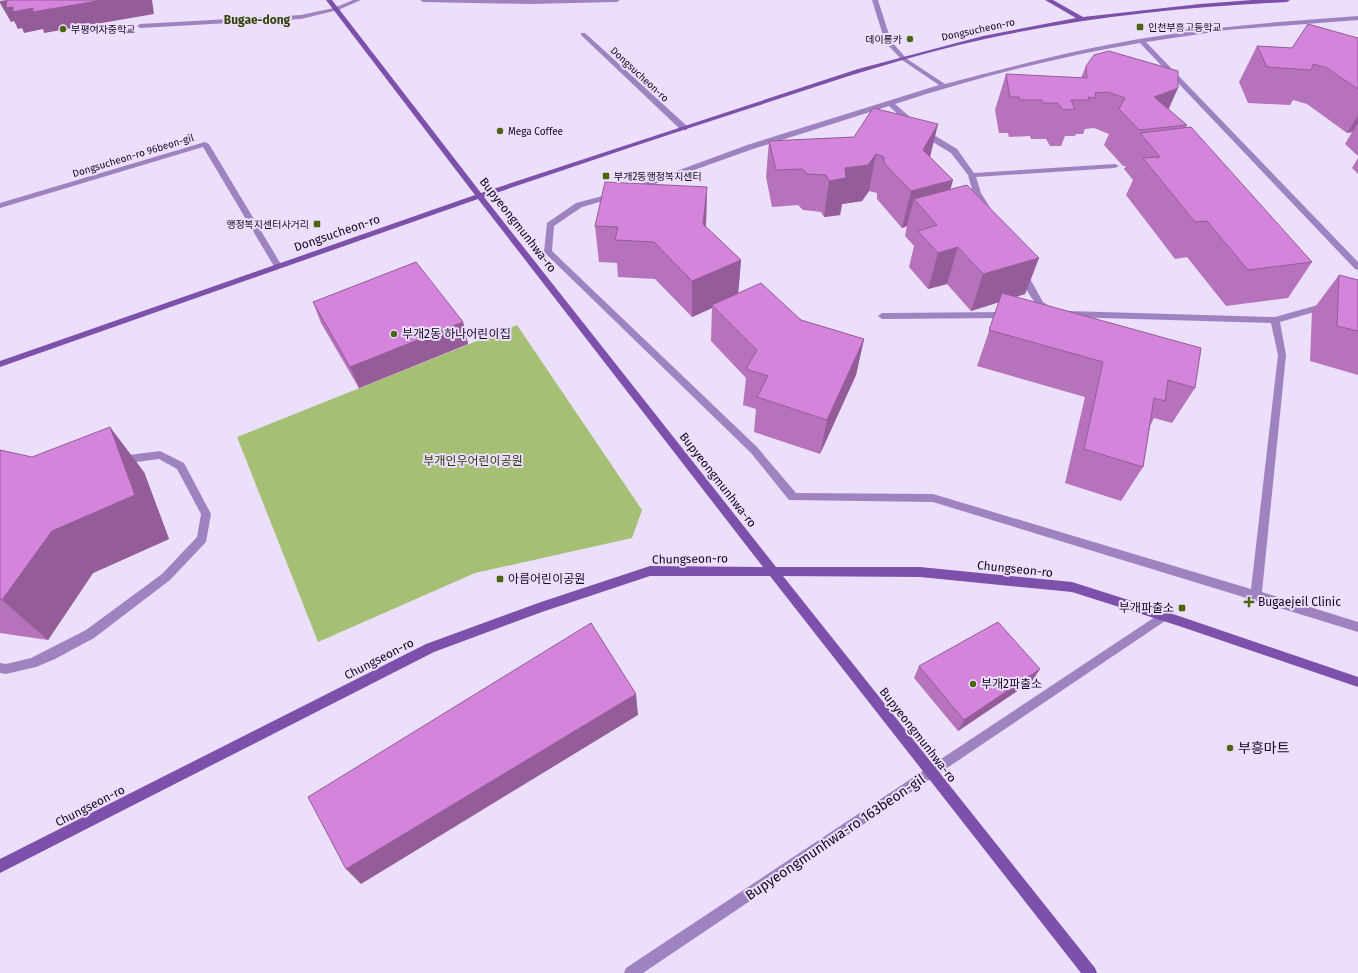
<svg xmlns="http://www.w3.org/2000/svg" width="1358" height="973" viewBox="0 0 1358 973" font-family="'Fira Sans','Noto Sans KR',sans-serif">
<style>
.green{fill:#a5c074}
.lines{fill:none;stroke-linecap:round;stroke-linejoin:round}
.lane{fill:#9f83c0;fill-rule:evenodd}
.street{fill:#9f83c0;fill-rule:evenodd}
.secondary{fill:#7d51ab;fill-rule:evenodd}
.wall{fill:#b672bb}
.shaded-wall{fill:#945c99}
.building{fill:#d484da;stroke:#945c99}
.poi-dot{fill:#4d6411;stroke:#ebdffc;stroke-width:1.5}
.labels{text-anchor:middle;stroke-width:4;stroke-linejoin:round;paint-order:stroke}
.far-poi-label{font-size:10px;fill:#140820;stroke:#ebdffc;text-anchor:start}
.far-street-label{font-size:10px;fill:#140820;stroke:#ebdffc}
.far-quarter-label{font-size:12px;font-weight:bold;fill:#33430b;stroke:#ebdffc}
.street-label{font-size:12px;fill:#140820;stroke:#ebdffc}
.poi-label{font-size:12px;fill:#140820;stroke:#ebdffc;text-anchor:start}
.park-label{font-size:12px;fill:#2a3808;stroke:#ebdffc}
.near-poi-label{font-size:14px;fill:#140820;stroke:#ebdffc;text-anchor:start}
.near-street-label{font-size:14px;fill:#140820;stroke:#ebdffc}
</style>
<rect width="100%" height="100%" fill="#ebdffc"/>
<!-- green -->
<polygon class="green" points="517,325 642,510 632,538 475,573 318,642 237,437"/>
<g class="lines">
<!-- lane -->
<g class="lane">
<polygon points="353,0 361,0 338,10 301,19 140,28 137,26 140,24 301,15 334,8"/>
<polygon points="420,0 620,0 617,2 530,4 423,2"/>
<polygon points="872,0 878,0 891,41 906,58 906,60 902,60 885,42"/>
<polygon points="581,33 585,33 687,126 687,130 681,130 581,35"/>
<polygon points="205,142 209,144 282,266 281,268 275,268 203,147 0,208 0,203"/>
<polygon points="1164,611 1168,613 1170,616 1168,619 643,973 624,973 626,968"/>
</g>
<!-- street -->
<g class="street">
<path d="M 1358,16 L 1358,20 L 1227,30 L 1146,42 L 1358,262 L 1358,270 L 1355,269 L 1140,43 C 1057,57 975,78 895,104 L 924,129 L 957,149 L 974,173 L 1115,164 L 1119,166 L 1115,168 L 976,177 L 981,193 L 992,211 L 991,213 L 985,213 L 984,211 L 973,193 L 968,175 L 951,153 L 918,133 L 889,106 L 753,149 L 638,190 L 635,190 L 631,188 L 747,145 L 939,85 L 902,60 L 901,59 L 904,57 L 945,84 C 1014,66 1082,48 1152,37 C 1221,26 1289,21 1358,16 Z"/>
<polygon points="614,193 617,193 617,197 582,207 554,226 552,251 757,447 796,493 933,494 1251,589 1278,355 1271,323 1068,317 1064,314 1068,311 1275,317 1325,303 1328,304 1329,306 1328,308 1280,322 1286,355 1262,592 1358,622 1358,632 933,502 789,500 751,453 544,252 547,223 576,203"/>
<path d="M 1022,269 L 1025,270 L 1043,302 L 1054,309 L 1053,311 C 1036,315 1024,284 1018,272 Z"/>
<polygon points="1008,312 1012,315 1008,318 882,319 878,316 882,313"/>
<polygon points="160,451 184,463 211,514 206,542 170,580 94,638 55,659 36,667 6,674 0,673 0,663 6,664 31,658 86,630 162,574 197,537 201,514 177,469 159,459 121,464 116,460 121,456"/>
</g>
<!-- secondary -->
<path class="secondary" d="M 326,0 L 332,0 L 481,193 L 858,69 L 983,36 L 1076,18 L 1045,0 L 1053,0 L 1083,17 L 1200,4 L 1252,0 L 1290,0 L 1287,2 C 1185,7 1085,17 985,39 C 908,56 832,81 757,106 C 666,135 575,166 484,197 L 776,567 L 920,567 L 1072,582 L 1179,616 L 1358,677 L 1358,687 L 1179,626 L 1072,592 L 920,577 L 783,576 L 1095,968 L 1097,973 L 1081,973 L 770,576 L 650,576 L 542,612 L 434,652 L 0,873 L 0,859 L 426,644 L 541,602 L 650,566 L 763,567 L 478,199 L 0,367 L 0,361 L 475,195 Z"/>
</g>
<!-- wall -->
<g class="wall">
<polygon points="1358,38 1358,156 1345,144 1352,132 1347,133 1307,104 1293,100 1290,105 1248,103 1239,82 1257,46 1292,48"/>
<polygon points="1086,66 1168,109 1187,125 1186,128 1312,262 1288,298 1226,306 1187,257 1175,259 1126,195 1133,180 1124,169 1126,166 1123,166 1104,145 1109,134 1094,128 1085,129 1083,134 1076,134 1075,136 1065,136 1061,146 1050,146 1046,139 1031,139 1030,136 1009,137 1008,133 999,133 995,110 1006,74 1081,78"/>
<polygon points="938,124 930,157 950,190 1039,258 1025,294 1015,297 1195,388 1172,423 1154,418 1150,426 1143,467 1121,501 1065,483 1085,397 977,366 999,302 971,311 947,284 928,289 909,267 914,246 905,236 907,226 902,228 877,199 877,193 869,191 862,201 842,204 840,215 824,217 821,212 803,210 798,205 772,207 766,177 769,141 854,137"/>
<polygon points="1358,158 1358,174 1352,168"/>
<polygon points="707,187 706,227 741,260 738,293 801,320 864,339 856,375 820,454 754,432 756,409 743,405 746,378 711,341 712,308 692,317 655,279 618,277 617,263 599,262 595,226"/>
<polygon points="1339,275 1358,280 1358,375 1310,361 1312,311"/>
<polygon points="313,302 463,322 468,344 359,388 321,323"/>
<polygon points="0,450 32,457 144,472 169,539 93,573 48,640 0,633"/>
<polygon points="919,666 1040,669 1032,681 958,731 914,678"/>
</g>
<!-- shaded-wall -->
<g class="shaded-wall">
<polygon points="7,0 13,7 33,8 103,0 152,0 154,14 44,33 43,29 24,33 22,28 18,29 14,21 11,22 0,3 0,1"/>
<polygon points="1178,88 1162,124 1154,97"/>
<polygon points="1358,116 1358,123 1352,132 1347,133"/>
<polygon points="938,124 929,160 923,150"/>
<polygon points="876,154 869,191 862,201 842,204 840,215 824,217 829,181 845,168"/>
<polygon points="953,180 943,217 914,199 907,226 902,228 911,191"/>
<polygon points="707,187 706,223 702,261 703,224"/>
<polygon points="958,247 947,284 928,289 938,253"/>
<polygon points="1039,258 1025,294 971,311 983,274"/>
<polygon points="741,260 738,296 712,305 712,308 692,317 692,281"/>
<polygon points="463,322 468,344 359,388 350,367"/>
<polygon points="864,339 856,375 820,454 827,420"/>
<polygon points="110,427 144,472 169,539 93,573 48,640 2,600"/>
<polygon points="1040,669 1032,681 958,731 964,720"/>
<polygon points="636,694 638,715 361,884 346,869"/>
</g>
<!-- building -->
<g class="building">
<polygon points="7,0 103,0 33,12 33,8 13,12 13,7 6,8"/>
<polygon points="1308,24 1358,38 1358,89 1327,68 1313,64 1311,70 1267,67 1257,46 1292,48"/>
<polygon points="1109,51 1178,71 1178,88 1154,97 1187,125 1139,130 1119,109 1125,98 1108,92 1095,93 1096,98 1088,97 1089,100 1071,100 1075,109 1063,110 1058,103 1043,103 1042,100 1020,100 1019,97 1010,97 1006,74 1087,78 1086,66 1094,55"/>
<polygon points="873,108 938,124 923,150 953,180 911,191 884,163 884,157 876,154 868,165 845,168 846,178 829,181 826,175 807,174 803,169 776,170 769,141 854,137"/>
<polygon points="1191,127 1312,262 1248,270 1207,221 1195,222 1143,158 1160,157 1140,133"/>
<polygon points="605,182 707,187 703,224 741,260 692,281 654,242 615,240 618,227 595,226"/>
<polygon points="967,185 1039,258 983,274 958,247 938,253 918,231 937,225 914,199"/>
<polygon points="416,262 463,322 350,367 313,302"/>
<polygon points="1339,275 1358,280 1358,331 1337,326"/>
<polygon points="761,283 801,320 864,339 827,420 757,397 768,376 746,369 757,350 712,305"/>
<polygon points="1002,293 1201,348 1195,388 1168,380 1165,401 1154,398 1143,467 1084,449 1103,362 989,330"/>
<polygon points="110,427 135,495 52,531 2,600 0,599 0,450 32,457"/>
<polygon points="998,622 1040,669 964,720 919,666"/>
<polygon points="591,623 636,694 346,869 308,797"/>
</g>
<!-- markers -->
<g class="poi-dot">
<rect x="1136" y="23" width="8" height="8" rx="2"/>
<circle cx="63" cy="29" r="4"/>
<circle cx="910" cy="39" r="4"/>
<circle cx="500" cy="131" r="4"/>
<rect x="602" y="172" width="8" height="8" rx="2"/>
<rect x="313" y="220" width="8" height="8" rx="2"/>
<circle cx="394" cy="334" r="4"/>
<rect x="496" y="575" width="8" height="8" rx="2"/>
<path d="M1247 596h4v4h4v4h-4v4h-4v-4h-4v-4h4z"/>
<rect x="1178" y="604" width="8" height="8" rx="2"/>
<circle cx="973" cy="684" r="4"/>
<circle cx="1230" cy="748" r="4"/>
</g>
<g class="labels">
<!-- far-poi labels -->
<g class="far-poi-label">
<text x="1148" y="31">인천부흥고등학교</text>
<text x="71" y="33">부평여자중학교</text>
<text x="902" y="43" text-anchor="end">데이롱카</text>
<text x="508" y="135">Mega Coffee</text>
<text x="614" y="180">부개2동행정복지센터</text>
<text x="309" y="228" text-anchor="end">행정복지센터사거리</text>
</g>
<!-- far-street labels -->
<g class="far-street-label">
<text transform="translate(978 29) rotate(-12)" y="4">Dongsucheon-ro</text>
<text transform="translate(640 74) rotate(43)" y="4">Dongsucheon-ro</text>
<text transform="translate(133 155) rotate(-17)" y="4">Dongsucheon-ro 96beon-gil</text>
</g>
<!-- far-quarter labels -->
<g class="far-quarter-label">
<text x="257" y="24">Bugae-dong</text>
</g>
<!-- street labels -->
<g class="street-label">
<text transform="translate(518 225) rotate(52)" y="4">Bupyeongmunhwa-ro</text>
<text transform="translate(337 233) rotate(-19)" y="4">Dongsucheon-ro</text>
<text transform="translate(718 480) rotate(52)" y="4">Bupyeongmunhwa-ro</text>
<text transform="translate(690 559) rotate(-1)" y="4">Chungseon-ro</text>
<text transform="translate(1015 569) rotate(6)" y="4">Chungseon-ro</text>
<text transform="translate(379 659) rotate(-27)" y="4">Chungseon-ro</text>
<text transform="translate(918 735) rotate(52)" y="4">Bupyeongmunhwa-ro</text>
<text transform="translate(90 806) rotate(-27)" y="4">Chungseon-ro</text>
</g>
<!-- poi labels -->
<g class="poi-label">
<text x="402" y="338">부개2동 하나어린이집</text>
<text x="508" y="583">아름어린이공원</text>
<text x="1258" y="606">Bugaejeil Clinic</text>
<text x="1174" y="612" text-anchor="end">부개파출소</text>
<text x="981" y="688">부개2파출소</text>
</g>
<!-- park labels -->
<g class="park-label">
<text x="473" y="465">부개인우어린이공원</text>
</g>
<!-- near-poi labels -->
<g class="near-poi-label">
<text x="1238" y="753">부흥마트</text>
</g>
<!-- near-street labels -->
<g class="near-street-label">
<text transform="translate(835 837) rotate(-34)" y="5">Bupyeongmunhwa-ro 163beon-gil</text>
</g>
</g>
</svg>
